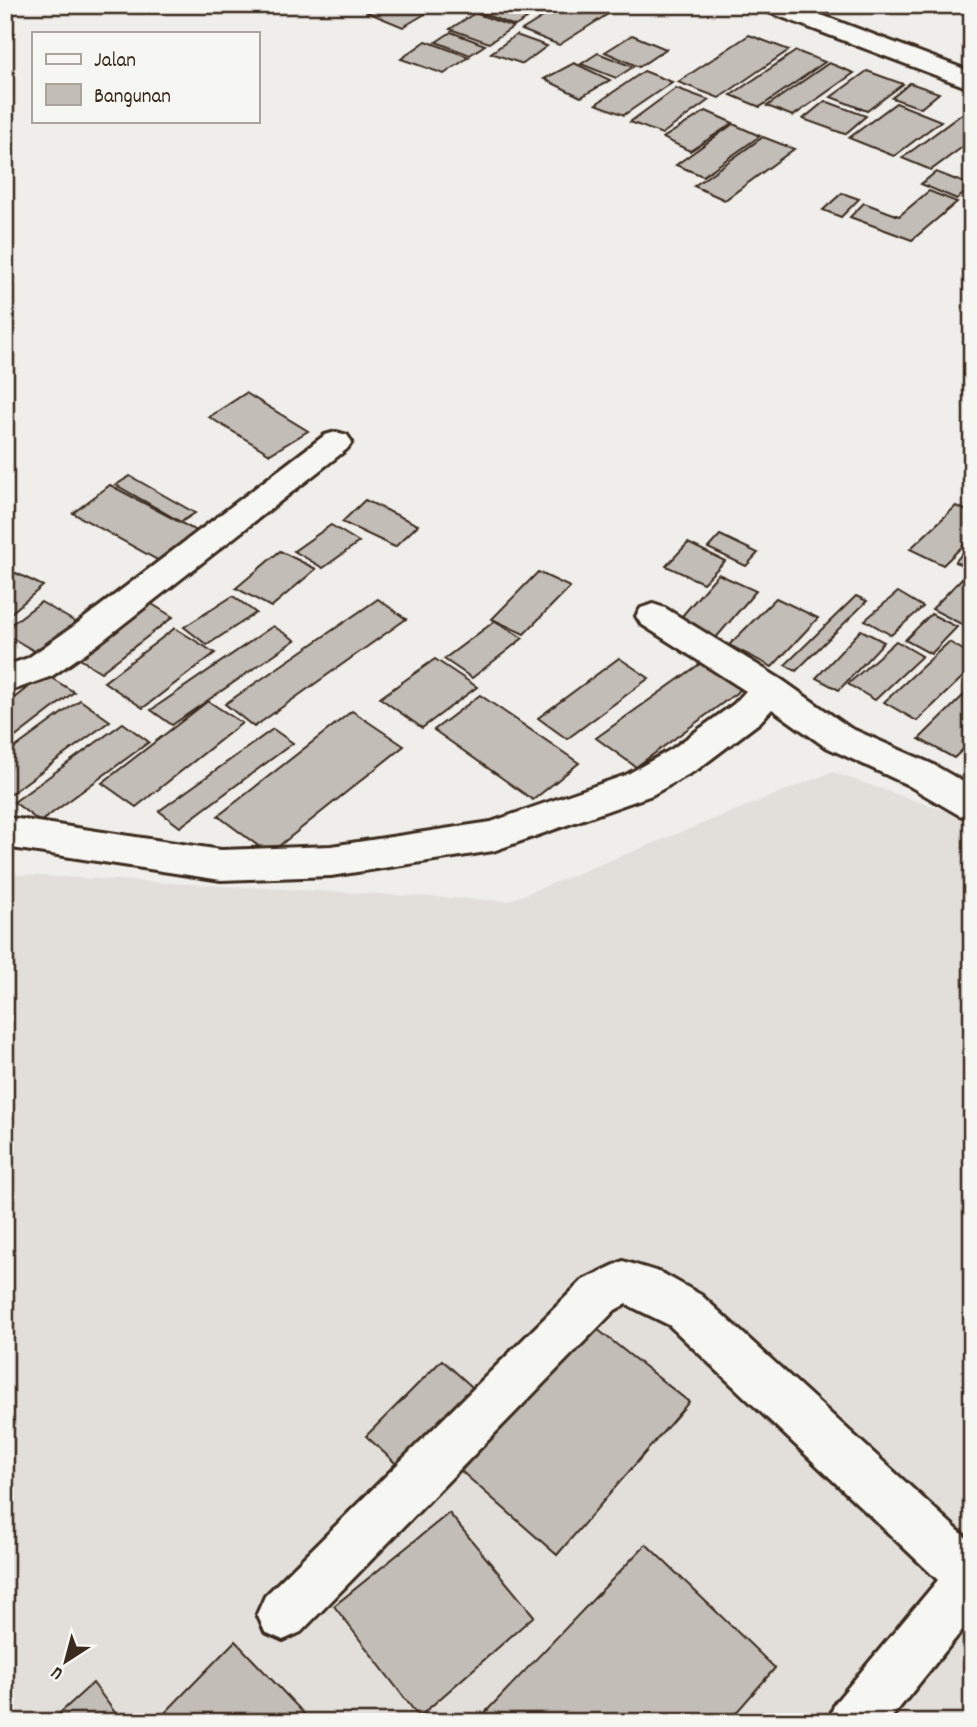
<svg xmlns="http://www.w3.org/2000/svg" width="977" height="1727" viewBox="0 0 977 1727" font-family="Dekko,sans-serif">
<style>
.built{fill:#e2dfdb}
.building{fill:#c2bdb7;stroke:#3b2a1e;stroke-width:2}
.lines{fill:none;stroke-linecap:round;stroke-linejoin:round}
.minor-casing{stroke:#3b2a1e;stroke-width:6}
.minor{fill:#f6f6f2;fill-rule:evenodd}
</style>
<rect width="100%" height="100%" fill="#efeeea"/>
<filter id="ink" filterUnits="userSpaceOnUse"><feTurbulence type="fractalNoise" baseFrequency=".0143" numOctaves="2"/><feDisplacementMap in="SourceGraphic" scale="14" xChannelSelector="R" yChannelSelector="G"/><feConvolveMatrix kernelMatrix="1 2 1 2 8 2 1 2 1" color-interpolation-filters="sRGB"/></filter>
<g filter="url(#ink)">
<!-- built -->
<polygon class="built" points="832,772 972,820 972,1722 5,1722 5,874 508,901"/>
<!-- building -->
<g class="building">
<polygon points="379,5 440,5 403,27 367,12"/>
<polygon points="485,5 491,5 527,19 515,26 476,11"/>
<polygon points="562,5 606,5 616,9 559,45 522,30"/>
<polygon points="475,13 513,27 489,43 450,29"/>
<polygon points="451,32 485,45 470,55 436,42"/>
<polygon points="516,35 547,46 523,64 491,53"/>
<polygon points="632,35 666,49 639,67 605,52"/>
<polygon points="749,35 789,50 719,98 678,82"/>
<polygon points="426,41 469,57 444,74 401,59"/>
<polygon points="796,51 825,62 760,107 731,95"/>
<polygon points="598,53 633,67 616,78 581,64"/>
<polygon points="574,63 610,80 581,97 544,79"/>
<polygon points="829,63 854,73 793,116 767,106"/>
<polygon points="644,71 672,82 624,115 596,104"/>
<polygon points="867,71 903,84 867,111 831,97"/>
<polygon points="910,83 939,93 921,108 892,98"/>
<polygon points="676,88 709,100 662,134 630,122"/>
<polygon points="825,101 866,116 845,134 803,119"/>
<polygon points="896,103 941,121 894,156 849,138"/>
<polygon points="706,111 733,123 690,151 663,138"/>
<polygon points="962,114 972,118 972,140 931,170 902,158"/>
<polygon points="733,124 760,136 703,176 676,165"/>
<polygon points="763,137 794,149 725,200 694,186"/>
<polygon points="936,172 972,186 972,187 957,199 921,184"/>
<polygon points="929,191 957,202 912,240 850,217 864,203 899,216"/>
<polygon points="842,193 859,199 841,217 823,210"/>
<polygon points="246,393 308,431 270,454 209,417"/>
<polygon points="130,476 195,513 181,522 116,485"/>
<polygon points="110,485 200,533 163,563 73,513"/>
<polygon points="365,500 418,525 395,547 342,522"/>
<polygon points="956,506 972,513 972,537 943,565 910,549"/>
<polygon points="331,525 359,542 323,568 294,551"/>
<polygon points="720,535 758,553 746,566 708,548"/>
<polygon points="972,542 972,569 955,562"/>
<polygon points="688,543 725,561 703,583 666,566"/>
<polygon points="280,551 316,569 271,607 236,588"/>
<polygon points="538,572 570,587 524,634 492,619"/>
<polygon points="16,573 43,586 5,618 5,581"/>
<polygon points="718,574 756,591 714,640 676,623"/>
<polygon points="965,575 972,578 972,622 967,627 932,609"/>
<polygon points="898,592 923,607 891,635 865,620"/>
<polygon points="233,596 256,613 207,645 184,627"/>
<polygon points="856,596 867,601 796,671 785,665"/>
<polygon points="776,598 818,618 772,667 729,645"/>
<polygon points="378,599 406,619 254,727 225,704"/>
<polygon points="147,601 173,617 101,672 75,656"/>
<polygon points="41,602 77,623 38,653 5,634 5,629"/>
<polygon points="931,614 957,627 931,654 905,640"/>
<polygon points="495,621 523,638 472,678 444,659"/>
<polygon points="273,626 295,640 172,725 151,710"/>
<polygon points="175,628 215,653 143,708 104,682"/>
<polygon points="861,630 884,642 839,690 816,678"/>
<polygon points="896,641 922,656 875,700 848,684"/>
<polygon points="949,642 972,655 972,668 917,721 884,702"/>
<polygon points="619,658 649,678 567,739 538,718"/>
<polygon points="435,659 477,687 422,728 380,698"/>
<polygon points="704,661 743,688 636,767 596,738"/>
<polygon points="45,674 74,692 5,745 5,705"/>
<polygon points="972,687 972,741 954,758 919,739"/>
<polygon points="480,695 579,763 533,800 434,730"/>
<polygon points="80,700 110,721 5,798 5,755"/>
<polygon points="208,701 242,723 136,807 102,783"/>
<polygon points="352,711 404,746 269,854 218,816"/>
<polygon points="123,723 149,742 40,822 14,802"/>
<polygon points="273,729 293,743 180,827 159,811"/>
<polygon points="592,1325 689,1402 557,1555 461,1471"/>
<polygon points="442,1360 480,1394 405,1472 366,1436"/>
<polygon points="449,1513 534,1616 419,1717 334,1606"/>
<polygon points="646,1544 775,1668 728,1722 476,1722"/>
<polygon points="235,1641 312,1722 156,1722"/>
<polygon points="93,1683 122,1722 50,1722"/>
</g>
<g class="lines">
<!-- minor casing -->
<g class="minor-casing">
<g id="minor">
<polygon points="760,5 795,5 972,72 972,89 763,10"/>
<polygon points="336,432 347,435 352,442 347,449 98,644 52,676 5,693 5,666 28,658 74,626 325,435"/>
<polygon points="653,604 665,608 782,680 850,728 932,764 972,787 972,819 959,815 906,784 824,746 772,709 760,722 698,769 652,795 493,851 331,876 221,880 5,847 5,817 221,850 331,846 491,822 626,775 672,749 734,704 746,691 641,624 636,616 641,608"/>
<polygon points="623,1261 662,1273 701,1295 972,1543 972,1618 888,1722 828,1722 835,1703 938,1580 669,1325 626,1304 615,1310 301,1632 283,1640 265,1632 257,1614 265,1596 583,1280"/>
</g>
</g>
<!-- minor -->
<use href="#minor" class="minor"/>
</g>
</g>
<!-- margin -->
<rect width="977" height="1727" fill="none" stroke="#f6f6f2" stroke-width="28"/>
<rect x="14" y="14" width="949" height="1699" fill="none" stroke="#3b2a1e" stroke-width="2.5" filter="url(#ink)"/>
<!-- legend -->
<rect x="32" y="32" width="228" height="91" fill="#f6f6f2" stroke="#aba49d" stroke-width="2"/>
<rect x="46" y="54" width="35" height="10" fill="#f6f6f2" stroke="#aba49d" stroke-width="2"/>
<text x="94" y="66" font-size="21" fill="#3b2a1e">Jalan</text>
<rect x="46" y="84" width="35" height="21" fill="#c2bdb7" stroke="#aba49d" stroke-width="2"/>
<text x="94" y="102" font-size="21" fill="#3b2a1e">Bangunan</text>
<!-- north arrow -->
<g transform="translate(66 1661) rotate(216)" stroke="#f6f6f2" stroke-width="5" paint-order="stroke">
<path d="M0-5L12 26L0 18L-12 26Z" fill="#3b2a1e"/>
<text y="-10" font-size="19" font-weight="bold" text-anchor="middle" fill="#3b2a1e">U</text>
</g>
</svg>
